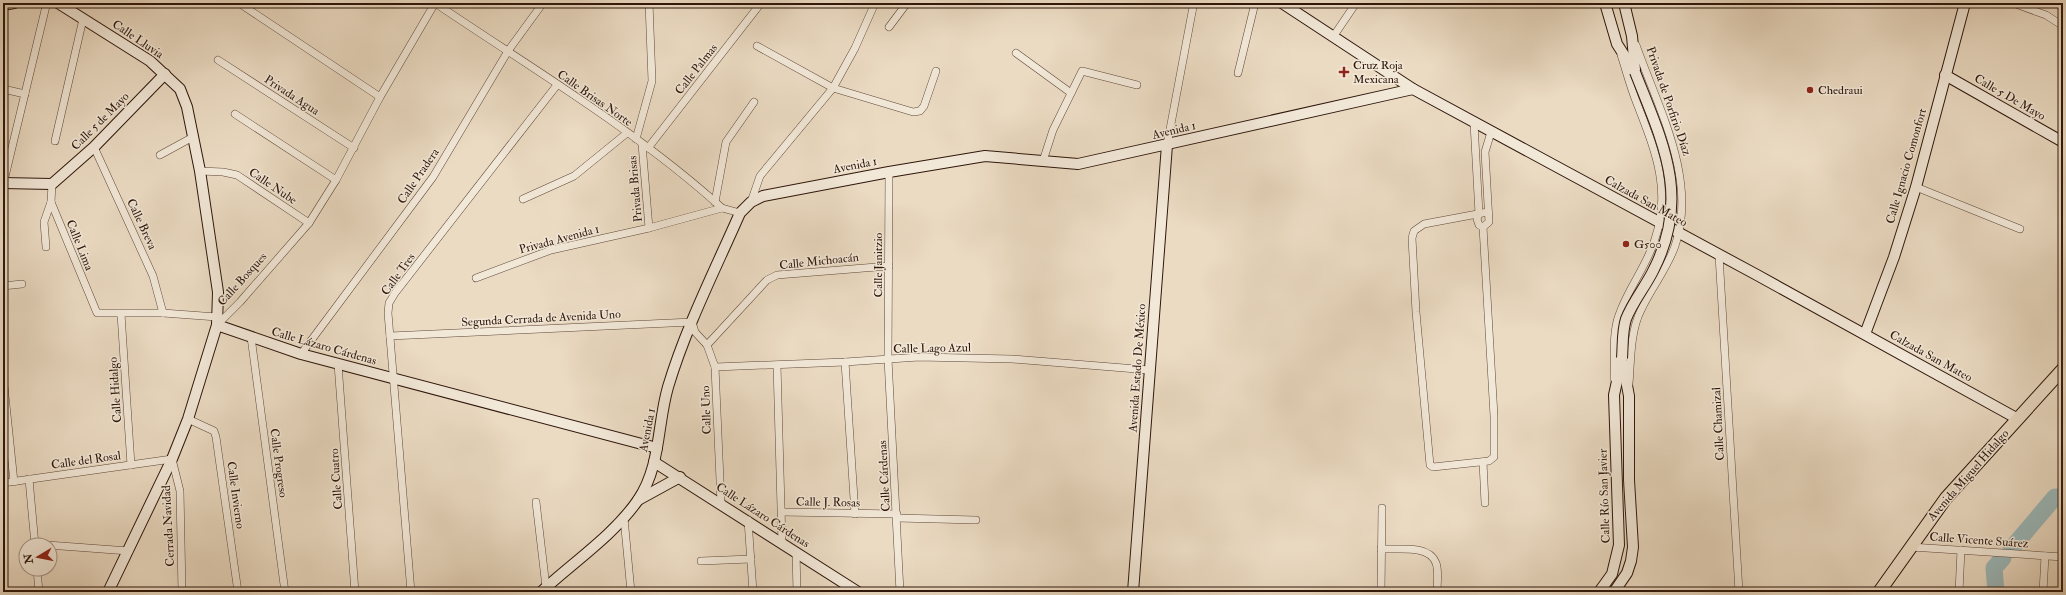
<svg xmlns="http://www.w3.org/2000/svg" width="2066" height="595" viewBox="0 0 2066 595" font-family="'IM FELL Double Pica',serif">
<style>
.lines{fill:none;stroke-linecap:round;stroke-linejoin:round}
.river{stroke:#9bb9bb;stroke-width:17}
.street-casing{stroke:#5d4739;stroke-width:8}
.secondary-casing{stroke:#2e160b;stroke-width:12}
.primary-casing{stroke:#2e160b;stroke-width:14}
.street{stroke:#f2e8d8;stroke-width:7}
.secondary{stroke:#f2e8d8;stroke-width:10}
.primary{stroke:#ebdbc3;stroke-width:12}
.secondary-bridge-casing{stroke:#2e160b;stroke-width:12;stroke-linecap:butt}
.secondary-bridge{stroke:#f2e8d8;stroke-width:10}
.poi-dot{fill:#8f2418;stroke:#f2e8d8;stroke-width:1.5}
.labels{text-anchor:middle;stroke-width:3;stroke-linejoin:round;paint-order:stroke}
.street-label{font-size:12px;fill:#2e160b;stroke:#f2e8d8}
.poi-label{font-size:12px;fill:#2e160b;stroke:#f2e8d8;text-anchor:start}
</style>
<rect width="100%" height="100%" fill="#ebdbc3"/>
<filter id="stains"><feTurbulence type="fractalNoise" baseFrequency=".005" numOctaves="4"/><feColorMatrix values="0 0 0 0 .2 0 0 0 0 .09 0 0 0 0 .02 0 0 0 .5 -.17"/></filter>
<radialGradient id="worn" r=".72"><stop offset=".6" stop-color="#630" stop-opacity="0"/><stop offset="1" stop-color="#630" stop-opacity=".3"/></radialGradient>
<g class="lines">
<!-- river -->
<g class="river">
<polyline points="2011,549 2055,497 2063,497"/>
<polyline points="1996,592 1994,568 2003,558"/>
</g>
<!-- street casing -->
<g class="street-casing">
<g id="street">
<polyline points="239,3 380,97"/>
<path d="M 435,3 C 531,68 636,130 722,208 L 740,213"/>
<polyline points="2013,3 2046,15 2063,26"/>
<polyline points="889,27 907,3"/>
<polyline points="1333,37 1356,3"/>
<polyline points="757,46 833,88 913,112 920,111 924,106 936,71"/>
<polyline points="1016,53 1071,93"/>
<polyline points="218,60 354,148"/>
<polyline points="1238,73 1255,3"/>
<polyline points="3,89 25,94"/>
<polyline points="235,114 336,180"/>
<polyline points="1474,123 1479,214 1477,219 1479,225 1483,227"/>
<polyline points="636,139 652,81 649,3"/>
<polyline points="55,141 83,19"/>
<polyline points="642,144 649,228"/>
<polyline points="1167,145 1193,7"/>
<polyline points="94,147 153,276 163,313"/>
<polyline points="648,148 761,3"/>
<polyline points="160,155 193,137"/>
<polyline points="1043,161 1053,130 1082,71 1137,85"/>
<polyline points="200,171 223,172 237,175 309,223"/>
<polyline points="889,172 888,359 900,592"/>
<polyline points="52,184 51,202 97,313 163,313 217,317"/>
<polyline points="3,185 46,6 49,3"/>
<polyline points="1916,187 2020,229"/>
<polyline points="523,199 574,176 627,133"/>
<polyline points="715,202 726,142 754,102"/>
<polyline points="751,202 760,176 833,88 855,48 875,3"/>
<polyline points="1483,227 1494,416 1494,457 1489,461 1433,467 1430,465 1416,312 1412,238 1414,231 1424,224 1488,212"/>
<polyline points="1483,227 1489,222 1485,152 1491,132"/>
<polyline points="46,247 44,222 51,202"/>
<polyline points="1719,255 1739,592"/>
<polyline points="476,278 551,250 649,228 722,208"/>
<polyline points="3,286 22,284"/>
<polyline points="121,314 131,465"/>
<polyline points="217,325 240,302 309,223 336,180 380,97 435,3"/>
<polyline points="390,336 692,322 695,332 707,345 715,367 721,503"/>
<polyline points="251,337 285,592"/>
<polyline points="707,345 767,280 777,275 889,266"/>
<polyline points="301,354 433,177 508,51 543,3"/>
<polyline points="845,362 855,514"/>
<polyline points="338,364 355,592"/>
<polyline points="777,365 782,543"/>
<polyline points="715,367 845,362 919,357 1012,359 1149,370"/>
<polyline points="3,376 14,482"/>
<path d="M 1614,378 C 1615,358 1612,334 1619,315 C 1628,288 1647,266 1655,239 C 1672,188 1654,148 1636,101 C 1630,86 1626,70 1621,55"/>
<path d="M 1629,384 C 1631,360 1630,332 1641,310 C 1651,288 1667,269 1675,246 C 1698,179 1658,108 1636,45"/>
<polyline points="188,419 214,431 216,437 238,592"/>
<polyline points="1483,462 1485,503"/>
<polyline points="29,479 35,545"/>
<polyline points="3,483 172,459 180,491 182,592"/>
<polyline points="536,502 546,587"/>
<polyline points="782,512 897,514"/>
<polyline points="624,518 631,592"/>
<polyline points="897,518 976,520"/>
<polyline points="748,520 753,592"/>
<polyline points="34,544 129,551"/>
<polyline points="1911,547 2063,557"/>
<path d="M 1381,549 C 1398,550 1429,544 1436,563 C 1439,571 1437,583 1437,592"/>
<polyline points="796,552 797,592"/>
<polyline points="701,561 751,559"/>
<polyline points="37,569 39,592"/>
<polyline points="411,592 388,313 389,303 395,293 557,85"/>
<polyline points="1381,592 1382,508"/>
<polyline points="1959,592 1961,550"/>
<polyline points="2043,592 2045,556"/>
</g>
</g>
<!-- secondary casing -->
<g class="secondary-casing">
<g id="secondary">
<polyline points="58,3 150,61 180,89 187,107 200,171 218,292 217,325 188,419 172,459 108,592"/>
<polyline points="1282,3 1413,89 1757,275 2018,419"/>
<polyline points="1605,3 1617,44 1635,72"/>
<polyline points="1624,3 1632,36 1635,70"/>
<polyline points="3,5 14,3"/>
<polyline points="1945,75 2063,142"/>
<polyline points="3,183 52,184 94,147 165,74"/>
<polyline points="217,325 301,354 657,448"/>
<polyline points="1865,334 1894,257 1916,187 1965,3"/>
<polyline points="654,462 858,592"/>
<polyline points="638,500 680,477"/>
<path d="M 541,592 C 572,563 614,535 638,500 C 661,466 657,425 668,387 C 686,327 715,270 740,213 L 751,202 L 763,196 L 889,172 L 985,156 L 1078,164 L 1413,89"/>
<polyline points="1133,592 1167,145"/>
<polyline points="1599,592 1612,574 1619,545 1614,395 1622,358"/>
<polyline points="1614,592 1627,573 1631,561 1633,547 1629,480 1629,396 1623,364"/>
</g>
</g>
<!-- primary casing -->
<g class="primary-casing">
<polyline id="primary" points="1879,592 1946,498 2063,369"/>
</g>
<!-- street -->
<use href="#street" class="street"/>
<!-- secondary -->
<use href="#secondary" class="secondary"/>
<!-- primary -->
<use href="#primary" class="primary"/>
<!-- secondary-bridge casing -->
<g class="secondary-bridge-casing">
<path id="secondary-bridge" d="M 1622,358 C 1623,345 1622,331 1626,319 C 1633,301 1646,286 1654,269 C 1691,196 1662,141 1635,72"/>
</g>
<!-- secondary-bridge -->
<use href="#secondary-bridge" class="secondary-bridge"/>
</g>
<!-- markers -->
<g class="poi-dot">
<path d="M1342 66h4v4h4v4h-4v4h-4v-4h-4v-4h4z"/>
<circle cx="1810" cy="90" r="4"/>
<circle cx="1626" cy="244" r="4"/>
</g>
<g class="labels">
<!-- street labels -->
<g class="street-label">
<text transform="translate(138 39) rotate(34)" y="4">Calle Lluvia</text>
<text transform="translate(696 69) rotate(-52)" y="4">Calle Palmas</text>
<text transform="translate(292 95) rotate(33)" y="4">Privada Agua</text>
<text transform="translate(2010 97) rotate(30)" y="4">Calle 5 De Mayo</text>
<text transform="translate(595 98) rotate(35)" y="4">Calle Brisas Norte</text>
<text transform="translate(1669 101) rotate(71)" y="4">Privada de Porfirio Díaz</text>
<text transform="translate(100 121) rotate(-45)" y="4">Calle 5 de Mayo</text>
<text transform="translate(1174 130) rotate(-13)" y="4">Avenida 1</text>
<text transform="translate(855 165) rotate(-11)" y="4">Avenida 1</text>
<text transform="translate(1906 166) rotate(-74)" y="4">Calle Ignacio Comonfort</text>
<text transform="translate(418 176) rotate(-56)" y="4">Calle Pradera</text>
<text transform="translate(273 186) rotate(34)" y="4">Calle Nube</text>
<text transform="translate(635 189) rotate(-95)" y="4">Privada Brisas</text>
<text transform="translate(1646 201) rotate(29)" y="4">Calzada San Mateo</text>
<text transform="translate(142 224) rotate(65)" y="4">Calle Breva</text>
<text transform="translate(559 239) rotate(-15)" y="4">Privada Avenida 1</text>
<text transform="translate(80 245) rotate(68)" y="4">Calle Lima</text>
<text transform="translate(819 261) rotate(-6)" y="4">Calle Michoacán</text>
<text transform="translate(878 265) rotate(-90)" y="4">Calle Janitzio</text>
<text transform="translate(398 274) rotate(-54)" y="4">Calle Tres</text>
<text transform="translate(242 279) rotate(-48)" y="4">Calle Bosques</text>
<text transform="translate(541 318) rotate(-3)" y="4">Segunda Cerrada de Avenida Uno</text>
<text transform="translate(324 346) rotate(16)" y="4">Calle Lázaro Cárdenas</text>
<text transform="translate(932 348) rotate(-1)" y="4">Calle Lago Azul</text>
<text transform="translate(1931 356) rotate(29)" y="4">Calzada San Mateo</text>
<text transform="translate(1137 368) rotate(-86)" y="4">Avenida Estado De México</text>
<text transform="translate(115 390) rotate(-94)" y="4">Calle Hidalgo</text>
<text transform="translate(706 410) rotate(-92)" y="4">Calle Uno</text>
<text transform="translate(1718 424) rotate(-93)" y="4">Calle Chamizal</text>
<text transform="translate(647 430) rotate(-79)" y="4">Avenida 1</text>
<text transform="translate(86 460) rotate(-8)" y="4">Calle del Rosal</text>
<text transform="translate(279 463) rotate(82)" y="4">Calle Progreso</text>
<text transform="translate(1968 475) rotate(-49)" y="4">Avenida Miguel Hidalgo</text>
<text transform="translate(884 476) rotate(-93)" y="4">Calle Cárdenas</text>
<text transform="translate(336 479) rotate(-94)" y="4">Calle Cuatro</text>
<text transform="translate(236 495) rotate(82)" y="4">Calle Invierno</text>
<text transform="translate(1604 496) rotate(-92)" y="4">Calle Río San Javier</text>
<text transform="translate(828 502) rotate(1)" y="4">Calle J. Rosas</text>
<text transform="translate(763 515) rotate(33)" y="4">Calle Lázaro Cárdenas</text>
<text transform="translate(168 526) rotate(-93)" y="4">Cerrada Navidad</text>
<text transform="translate(1979 540) rotate(4)" y="4">Calle Vicente Suárez</text>
</g>
<!-- poi labels -->
<g class="poi-label">
<text x="1353" y="69">Cruz Roja<tspan x="1353" dy="14">Mexicana</tspan></text>
<text x="1818" y="94">Chedraui</text>
<text x="1634" y="248">G500</text>
</g>
</g>
<!-- margin -->
<rect width="2066" height="595" fill="none" stroke="#ebdbc3" stroke-width="16"/>
<rect x="4" y="4" width="2058" height="587" fill="none" stroke="#2e160b" stroke-width="2"/>
<rect x="8" y="8" width="2050" height="579" fill="none" stroke="#2e160b"/>
<!-- north arrow -->
<g transform="translate(38 557) rotate(260)"><circle r="19" fill="#f2e8d8" stroke="#a49486"/>
<path d="M0-3L7 15L0 10L-7 15Z" fill="#8f2418"/>
<text y="-6" font-size="11" font-weight="bold" text-anchor="middle" fill="#2e160b">N</text>
</g>
<rect width="100%" height="100%" filter="url(#stains)"/>
<rect width="100%" height="100%" fill="url(#worn)"/>
</svg>
